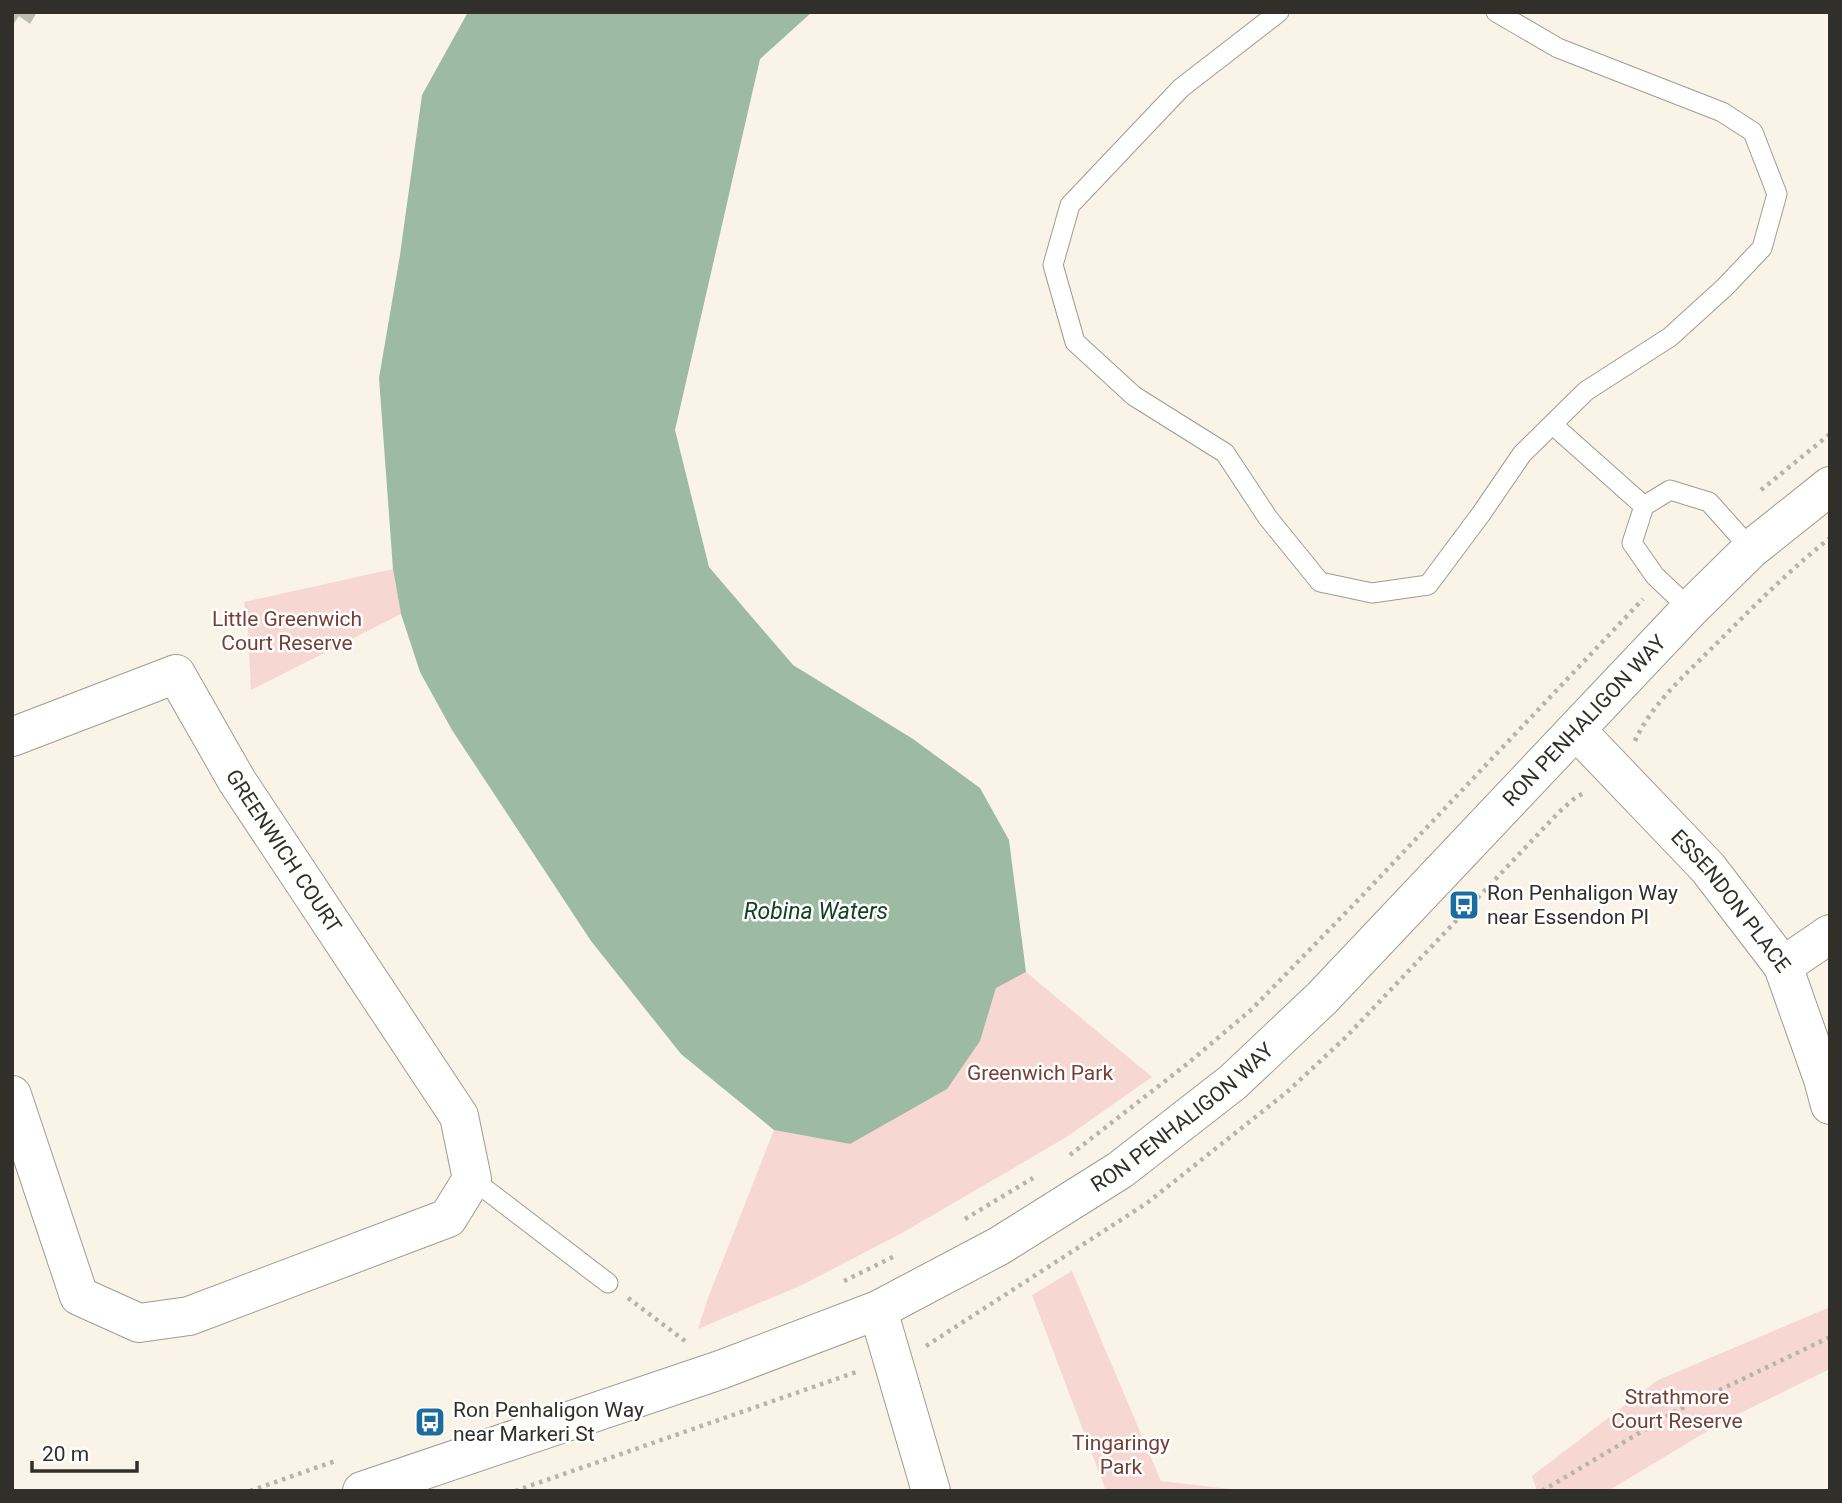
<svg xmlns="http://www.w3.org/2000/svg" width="1842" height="1503" viewBox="0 0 1842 1503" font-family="Roboto,sans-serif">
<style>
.green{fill:#f7d7d2}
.water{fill:#9dbaa2}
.building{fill:#bcc0b3}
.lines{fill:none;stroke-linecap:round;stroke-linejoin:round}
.service-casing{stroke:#a09c90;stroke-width:21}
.minor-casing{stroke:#a09c90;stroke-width:40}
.tertiary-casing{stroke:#a09c90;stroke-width:40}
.path{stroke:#b8b4a9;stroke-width:4.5;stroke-dasharray:3.5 5;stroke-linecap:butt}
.service{stroke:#fff;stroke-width:19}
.minor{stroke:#fff;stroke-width:38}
.tertiary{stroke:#fff;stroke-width:38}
.labels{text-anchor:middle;stroke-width:5;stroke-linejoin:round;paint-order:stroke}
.park-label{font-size:21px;fill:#754037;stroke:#fff}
.street-label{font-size:21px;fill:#312f2a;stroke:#fff}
.poi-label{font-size:21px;fill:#312f2a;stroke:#fff;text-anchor:start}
.water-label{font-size:23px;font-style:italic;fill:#124221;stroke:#fff}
</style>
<rect width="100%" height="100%" fill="#f9f4e7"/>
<!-- green -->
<g class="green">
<polygon points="393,569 401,614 251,690 248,631 244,602"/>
<polygon points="1026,972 1152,1077 1065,1138 902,1233 802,1285 698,1329 708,1298 774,1130 850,1144 980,1041 996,988"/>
<polygon points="1072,1271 1161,1481 1247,1491 1106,1491 1032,1295"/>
<polygon points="1830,1307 1830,1369 1726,1420 1608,1491 1537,1491 1532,1476 1658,1380"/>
</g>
<!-- water -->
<polygon class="water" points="468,12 812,12 760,59 675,430 709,567 793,665 913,739 980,788 1009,840 1026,972 996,988 980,1041 947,1089 850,1144 774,1130 681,1054 591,941 452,730 420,672 401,614 393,569 379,378 400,255 422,95"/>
<!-- building -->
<polygon class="building" points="12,12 37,12 30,24 19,16 12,26"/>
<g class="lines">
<!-- service casing -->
<g class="service-casing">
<g id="service">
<polyline points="1279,12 1181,88 1070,205 1053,265 1075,342 1134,396 1225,453 1268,518 1320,582 1372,593 1428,585 1481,514 1522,454 1586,391 1670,337 1725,287 1762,248 1777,194 1753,132 1722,112 1558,48 1496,12"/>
<polyline points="1553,425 1644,506"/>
<polyline points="1690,609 1655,576 1632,543 1644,506 1670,490 1709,502 1751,549"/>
<polyline points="472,1179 608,1283"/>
</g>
</g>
<!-- minor casing -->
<g class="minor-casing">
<g id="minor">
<path id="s1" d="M 1576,730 L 1708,868 L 1783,966 L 1823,1079 L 1830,1105"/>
<path id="s2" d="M 12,737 L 176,674 L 237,781 L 459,1116 L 472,1179 L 448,1218 L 189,1316 L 139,1323 L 79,1296 L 12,1095"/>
<polyline points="1783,966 1830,934"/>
<polyline points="878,1310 931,1491"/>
</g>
</g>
<!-- tertiary casing -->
<g class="tertiary-casing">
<g id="tertiary">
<path id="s3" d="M 362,1491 L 720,1370 L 878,1310 L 999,1246 L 1120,1170 L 1233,1082 L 1322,998 L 1690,609 L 1751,549 L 1830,486"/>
</g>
</g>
<!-- path -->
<g class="path">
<polyline points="1761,490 1830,434"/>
<path d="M 1635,741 C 1651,705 1683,677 1711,649 C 1749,611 1787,572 1830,538"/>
<polyline points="1070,1155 1187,1064 1252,1009 1360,898 1643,599"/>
<polyline points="965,1219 1033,1178"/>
<polyline points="844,1281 893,1257"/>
<polyline points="628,1298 685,1341"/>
<polyline points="926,1346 1147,1203 1287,1092 1346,1037 1559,812 1576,797 1586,792"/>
<polyline points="250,1491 338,1460"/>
<polyline points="515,1491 859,1371"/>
<polyline points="1542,1491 1676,1411 1830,1337"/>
</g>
<!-- service -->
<use href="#service" class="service"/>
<!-- minor -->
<use href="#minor" class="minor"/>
<!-- tertiary -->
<use href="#tertiary" class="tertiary"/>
</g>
<!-- icons -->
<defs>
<g id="bus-square" transform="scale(1.575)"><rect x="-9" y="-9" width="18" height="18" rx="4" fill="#1b6d9f" stroke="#fff"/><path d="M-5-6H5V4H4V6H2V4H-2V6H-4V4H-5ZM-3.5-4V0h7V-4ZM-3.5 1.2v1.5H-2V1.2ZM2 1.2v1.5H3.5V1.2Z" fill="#fff"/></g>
</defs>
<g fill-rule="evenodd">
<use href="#bus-square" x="1464" y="905"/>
<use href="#bus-square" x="430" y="1422"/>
</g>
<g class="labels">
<!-- park labels -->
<g class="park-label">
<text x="287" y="626">Little Greenwich<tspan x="287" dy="24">Court Reserve</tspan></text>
<text x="1040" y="1080">Greenwich Park</text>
<text x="1677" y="1404">Strathmore<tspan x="1677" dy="24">Court Reserve</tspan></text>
<text x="1121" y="1450">Tingaringy<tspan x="1121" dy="24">Park</tspan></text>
</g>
<!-- street labels -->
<g class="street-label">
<text dy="7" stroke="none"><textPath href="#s3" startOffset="1474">RON PENHALIGON WAY</textPath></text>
<text dy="7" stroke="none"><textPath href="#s2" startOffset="383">GREENWICH COURT</textPath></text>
<text dy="7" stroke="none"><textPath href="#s1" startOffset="231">ESSENDON PLACE</textPath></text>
<text dy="7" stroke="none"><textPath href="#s3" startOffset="908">RON PENHALIGON WAY</textPath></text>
</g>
<!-- poi labels -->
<g class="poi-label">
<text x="1487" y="900">Ron Penhaligon Way<tspan x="1487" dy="24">near Essendon Pl</tspan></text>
<text x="453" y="1417">Ron Penhaligon Way<tspan x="453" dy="24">near Markeri St</tspan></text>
</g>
<!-- water labels -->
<g class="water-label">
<text x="816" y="919">Robina Waters</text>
</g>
</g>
<!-- border -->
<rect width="1842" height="1503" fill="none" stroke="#312f2a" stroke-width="28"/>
<!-- scale -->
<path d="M32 1461v10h105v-10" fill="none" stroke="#312f2a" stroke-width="3.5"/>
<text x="42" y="1461" font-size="21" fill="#312f2a" stroke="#ffffff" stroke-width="5" paint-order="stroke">20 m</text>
</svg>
